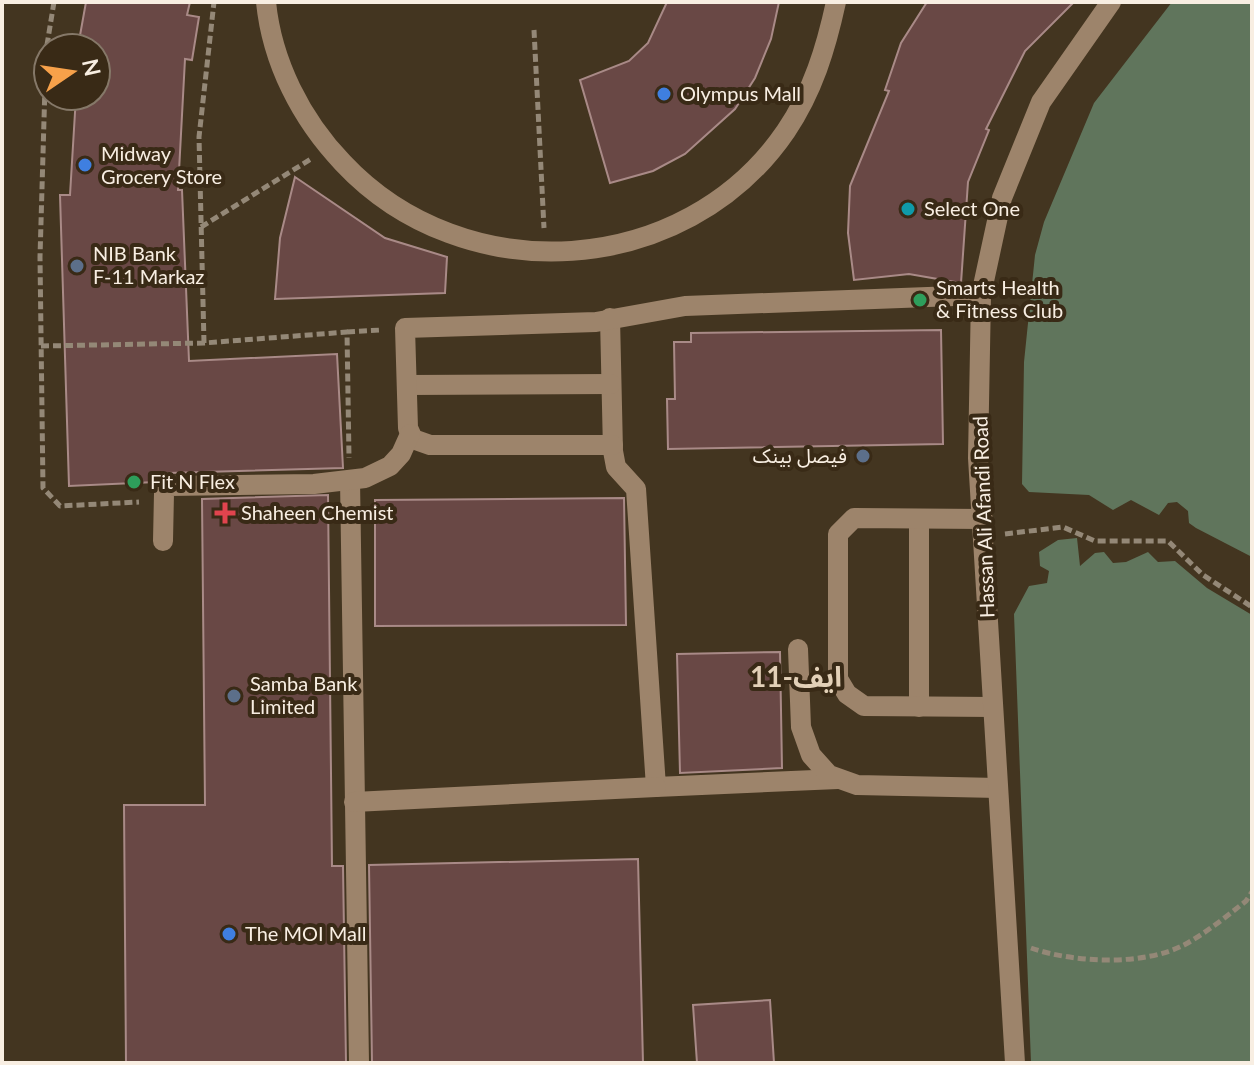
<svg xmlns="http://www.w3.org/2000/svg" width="1254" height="1065" viewBox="0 0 1254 1065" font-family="Lato,'Noto Sans Arabic',sans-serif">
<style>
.forest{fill:#60755c}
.building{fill:#694845;stroke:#a98a87;stroke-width:2}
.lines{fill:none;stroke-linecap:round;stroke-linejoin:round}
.path{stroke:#948877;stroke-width:5;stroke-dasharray:8 4;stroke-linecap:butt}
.minor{stroke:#9d846b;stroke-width:20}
.shop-dot{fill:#3f7fe0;stroke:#392a16;stroke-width:3}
.culture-dot{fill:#0f9aa8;stroke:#392a16;stroke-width:3}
.service-dot{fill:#5c6f8a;stroke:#392a16;stroke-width:3}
.leisure-dot{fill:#2e9e5b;stroke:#392a16;stroke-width:3}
.health-dot{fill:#e0444e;stroke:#392a16;stroke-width:3}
.labels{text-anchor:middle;stroke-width:8;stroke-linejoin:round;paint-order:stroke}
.poi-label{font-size:20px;fill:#f8eee2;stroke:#392a16;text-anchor:start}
.street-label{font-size:20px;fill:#f8eee2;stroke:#392a16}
.district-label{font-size:28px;font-weight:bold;fill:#e2d0b7;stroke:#392a16}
</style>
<rect width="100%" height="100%" fill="#433520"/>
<!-- forest -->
<g class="forest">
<polygon points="1172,2 1252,2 1252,557 1196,528 1189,523 1188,511 1177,502 1168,503 1159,515 1131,500 1113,510 1089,495 1029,492 1022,484 1024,362 1035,255 1044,222 1094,103"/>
<polygon points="1077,538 1080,566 1095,553 1104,552 1113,563 1126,562 1148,552 1158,562 1175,561 1207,588 1252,615 1252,1063 1031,1063 1014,614 1029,586 1047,583 1049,571 1040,566 1039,552 1058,540"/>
</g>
<!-- building -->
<g class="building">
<polygon points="86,2 190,2 187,15 199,17 192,60 185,59 178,190 182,190 189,361 337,354 343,468 168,473 156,482 69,486 60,195 70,195 76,96 96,96 96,43 79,41"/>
<polygon points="667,2 779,2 771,39 755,78 735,109 685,154 653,171 610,183 580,80 629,61 648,43"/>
<polygon points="927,2 1074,2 1025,51 986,129 989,130 968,182 961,283 909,274 854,280 848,233 850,186 889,91 885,90 901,43"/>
<polygon points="295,177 385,238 447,257 445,293 275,299 280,238"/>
<polygon points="941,330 943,444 668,449 667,399 675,399 674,342 691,342 691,333"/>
<polygon points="328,495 332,866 343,866 346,1063 126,1063 124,805 205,805 202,499"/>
<polygon points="624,498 626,625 375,626 375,500"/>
<polygon points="780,652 782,768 680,773 677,654"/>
<polygon points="638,859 643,1063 372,1063 369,865"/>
<polygon points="770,1000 774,1063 697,1063 693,1005"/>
</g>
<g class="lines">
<!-- path -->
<g class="path">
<polyline points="54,2 46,51 40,257 43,488 60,506 139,502"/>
<polyline points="534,30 544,228"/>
<polyline points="201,227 311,159"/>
<polyline points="347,332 381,330"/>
<polyline points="204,343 199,137 214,2"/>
<polyline points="41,346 204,343 347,332 349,458"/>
<polyline points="1005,534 1063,527 1095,541 1168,541 1203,575 1252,607"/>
<path d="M 1031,948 C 1074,963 1143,966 1184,945 C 1206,933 1227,916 1246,901 L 1252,892"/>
</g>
<!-- minor -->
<g class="minor">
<path d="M 266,2 C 272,62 301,119 343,163 C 464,292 685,279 786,131 C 813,91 826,48 836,2"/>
<polyline points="610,318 613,451 616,467 636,489 656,787 838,779"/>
<polyline points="408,385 611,384"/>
<polyline points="613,445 430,445 413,439 408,428 405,328 596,322 685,306 981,295"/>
<polyline points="350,480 359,1063"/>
<polyline points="919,519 919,707"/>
<polyline points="983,519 854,518 838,534 838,679 847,694 864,706 993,707"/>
<polyline points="163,541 164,493 168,486 314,484 365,478 390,466 401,454 410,434"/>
<polyline points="798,649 801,727 811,755 829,775 857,785 998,788"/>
<polyline points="354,802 656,787"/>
<polyline points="1015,1063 978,458 981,295 1002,198 1041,102 1111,2"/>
</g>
</g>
<!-- markers -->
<g class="shop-dot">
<circle cx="664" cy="94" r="8"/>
<circle cx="85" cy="165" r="8"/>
<circle cx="229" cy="934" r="8"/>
</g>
<circle class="culture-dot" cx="908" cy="209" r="8"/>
<g class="service-dot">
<circle cx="77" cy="266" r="8"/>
<circle cx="863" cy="456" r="8"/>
<circle cx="234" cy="696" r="8"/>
</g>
<g class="leisure-dot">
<circle cx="920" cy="300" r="8"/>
<circle cx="134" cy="482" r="8"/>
</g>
<path class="health-dot" d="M221 501h8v8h8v8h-8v8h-8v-8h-8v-8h8z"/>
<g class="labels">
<!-- poi labels -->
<g class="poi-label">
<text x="680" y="101">Olympus Mall</text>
<text x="101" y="161">Midway<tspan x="101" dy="23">Grocery Store</tspan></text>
<text x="924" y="216">Select One</text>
<text x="93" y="261">NIB Bank<tspan x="93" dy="23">F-11 Markaz</tspan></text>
<text x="936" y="295">Smarts Health<tspan x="936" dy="23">&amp; Fitness Club</tspan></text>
<text x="847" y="463" text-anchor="end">فیصل بینک</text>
<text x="150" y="489">Fit N Flex</text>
<text x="241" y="520">Shaheen Chemist</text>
<text x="250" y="691">Samba Bank<tspan x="250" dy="23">Limited</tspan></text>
<text x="245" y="941">The MOI Mall</text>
</g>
<!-- street labels -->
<g class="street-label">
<text transform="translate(984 517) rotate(-92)" y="7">Hassan Ali Afandi Road</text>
</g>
<!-- district labels -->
<g class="district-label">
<text x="796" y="687">ایف-11</text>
</g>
</g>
<!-- border -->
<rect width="1254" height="1065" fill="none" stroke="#f8eee2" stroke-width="8"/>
<!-- north arrow -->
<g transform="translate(72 72) rotate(77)"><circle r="38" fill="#392a16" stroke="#857868" stroke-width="2"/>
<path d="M0-6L14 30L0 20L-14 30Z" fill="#f7a14a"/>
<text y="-12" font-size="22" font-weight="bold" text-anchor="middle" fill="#f8eee2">N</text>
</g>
</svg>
